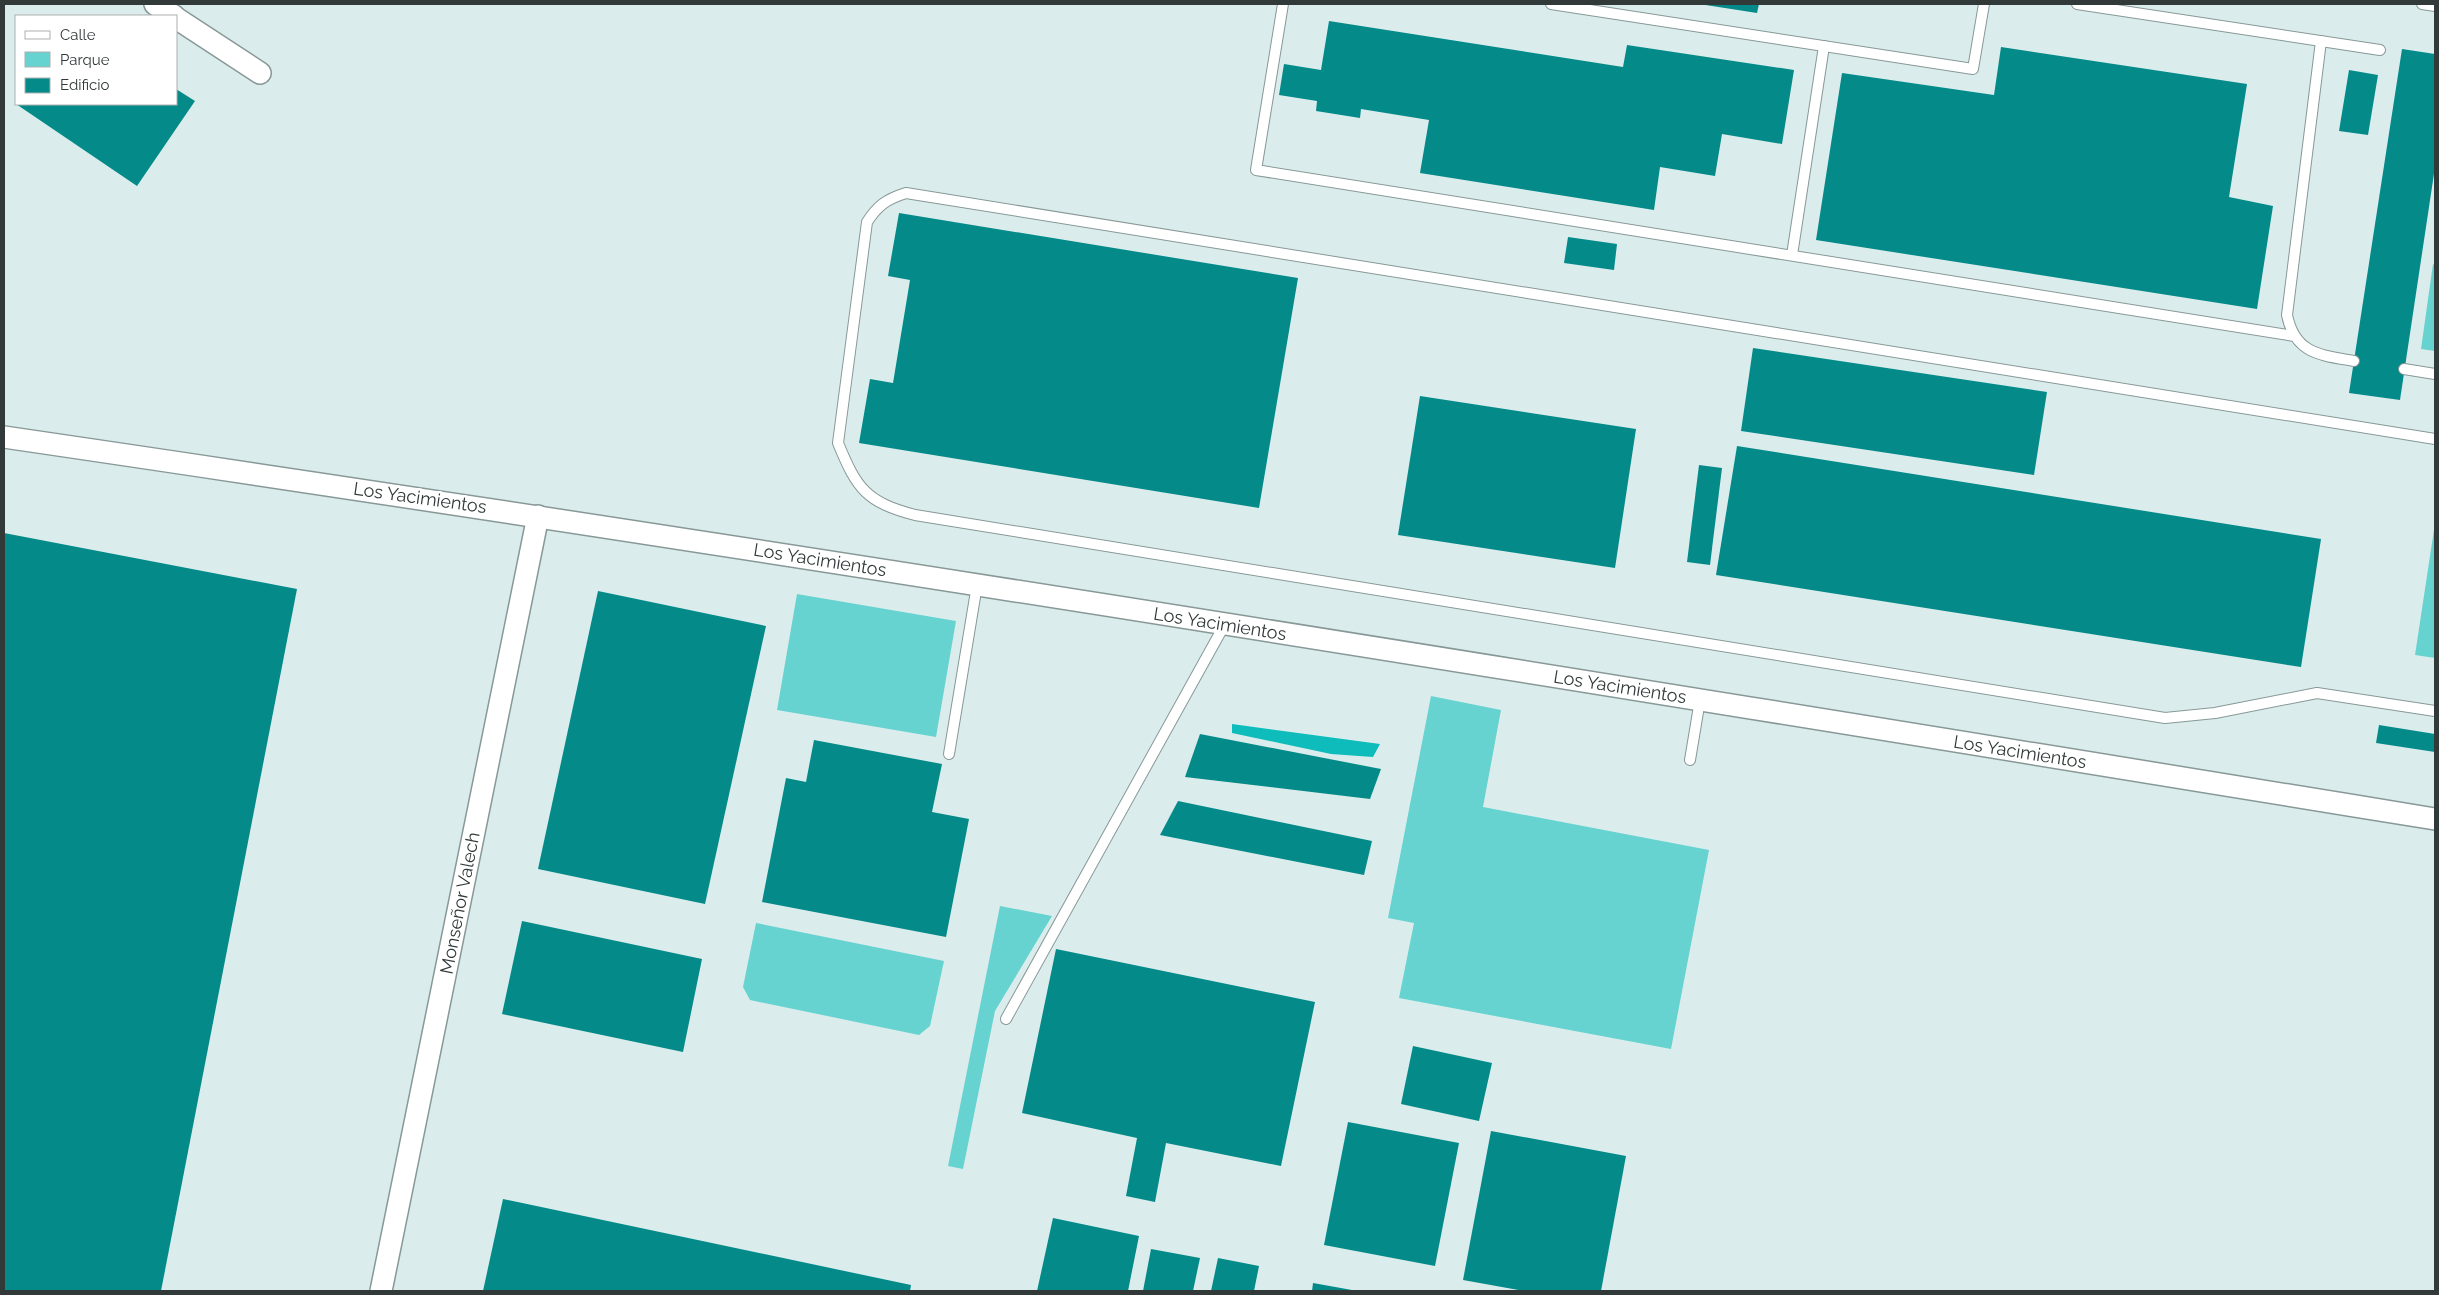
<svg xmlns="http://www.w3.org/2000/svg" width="2439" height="1295" viewBox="0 0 2439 1295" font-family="Raleway,sans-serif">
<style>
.green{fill:#66d3d1}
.water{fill:#0dbcbb}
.building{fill:#048a89}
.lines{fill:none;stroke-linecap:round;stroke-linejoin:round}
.service-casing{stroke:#879897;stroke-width:12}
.minor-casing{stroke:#879897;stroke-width:24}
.service{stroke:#fff;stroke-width:10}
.minor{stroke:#fff;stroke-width:21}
.labels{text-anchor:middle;stroke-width:5;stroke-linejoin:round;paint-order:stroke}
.street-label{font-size:18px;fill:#323939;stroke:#fff}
</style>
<rect width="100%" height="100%" fill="#daedec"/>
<!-- green -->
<g class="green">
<polygon points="2433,264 2435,265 2435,351 2421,349"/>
<polygon points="2435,523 2435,658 2415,655"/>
<polygon points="797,594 956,621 936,737 777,710"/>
<polygon points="1431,696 1501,710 1483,807 1709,850 1671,1049 1399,998 1414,923 1388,918"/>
<polygon points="1000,906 1052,916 995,1011 963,1169 948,1166"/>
<polygon points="756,923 944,961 930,1026 919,1035 750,1000 743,987"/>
</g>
<!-- water -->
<polygon class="water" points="1232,724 1380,744 1373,757 1331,754 1232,733"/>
<!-- building -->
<g class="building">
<polygon points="1699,4 1759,4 1757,13"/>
<polygon points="1329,21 1623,67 1627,45 1794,70 1782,144 1722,134 1715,176 1660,167 1654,210 1420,173 1429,120 1361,109 1360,118 1316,111 1317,101 1279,95 1284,64 1321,70"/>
<polygon points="2001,47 2247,84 2229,197 2273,206 2257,309 1816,240 1842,73 1994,95"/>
<polygon points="2402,49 2435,54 2435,167 2400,400 2349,393"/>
<polygon points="2349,70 2378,75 2368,135 2339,131"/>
<polygon points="176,89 195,101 137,186 16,104 176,104"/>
<polygon points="899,213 1298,278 1259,508 859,443 870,379 893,383 910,280 888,276"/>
<polygon points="1568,237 1617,244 1614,270 1564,263"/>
<polygon points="1753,348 2047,392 2034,475 1741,431"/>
<polygon points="1420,396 1636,429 1615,568 1398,535"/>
<polygon points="1737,446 2321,539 2301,667 1716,575"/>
<polygon points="1699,465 1722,468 1710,565 1687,562"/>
<polygon points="4,533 297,589 161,1291 4,1291"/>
<polygon points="598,591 766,626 705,904 538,869"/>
<polygon points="2379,725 2435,734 2435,752 2376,743"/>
<polygon points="1200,734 1381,769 1370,799 1185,777"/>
<polygon points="814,740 942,764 932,812 969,819 946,937 762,902 786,778 806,782"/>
<polygon points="1178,801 1372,841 1364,875 1160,835"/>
<polygon points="522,921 702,959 683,1052 502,1014"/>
<polygon points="1056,949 1315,1002 1281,1166 1166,1143 1155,1202 1126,1196 1137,1138 1022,1113"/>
<polygon points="1413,1046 1492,1063 1479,1121 1401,1104"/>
<polygon points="1348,1122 1459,1143 1435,1266 1324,1245"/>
<polygon points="1491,1131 1626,1156 1601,1291 1524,1291 1463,1280"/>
<polygon points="503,1199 911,1285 910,1291 483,1291"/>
<polygon points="1053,1218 1139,1236 1128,1291 1037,1291"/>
<polygon points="1151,1249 1200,1258 1193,1291 1143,1291"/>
<polygon points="1218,1258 1259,1266 1254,1291 1211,1291"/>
<polygon points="1313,1283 1352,1290 1351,1291 1312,1291"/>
</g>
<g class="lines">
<!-- service casing -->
<g class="service-casing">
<g id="service">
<polyline points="1283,4 1256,170 2294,336"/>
<polyline points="1551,4 1973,69 1984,4"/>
<polyline points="2077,4 2380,50"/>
<polyline points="2422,4 2435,6"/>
<path d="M 2321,41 L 2287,315 C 2295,354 2320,355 2354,361"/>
<polyline points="1792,255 1824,46"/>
<polyline points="2404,369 2435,374"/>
<path d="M 2435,439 L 906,193 C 887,199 878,205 867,222 L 838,443 C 857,489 866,502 915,515 L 2165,718 L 2215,713 L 2317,693 L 2435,711"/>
<polyline points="949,754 977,585"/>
<polyline points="1690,760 1700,700"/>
<polyline points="1006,1019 1225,624"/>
</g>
</g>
<!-- minor casing -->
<g class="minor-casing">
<g id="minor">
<polyline points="155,4 174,16"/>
<polyline points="176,18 260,73"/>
<path d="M 4,437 C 816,556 1625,687 2435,819"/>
<polyline points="381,1291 538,516"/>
</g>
</g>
<!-- service -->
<use href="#service" class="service"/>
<!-- minor -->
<use href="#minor" class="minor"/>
</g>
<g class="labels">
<!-- street labels -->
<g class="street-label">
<text transform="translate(420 498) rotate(8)" y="6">Los Yacimientos</text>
<text transform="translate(820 560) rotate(9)" y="6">Los Yacimientos</text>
<text transform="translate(1220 624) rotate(9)" y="6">Los Yacimientos</text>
<text transform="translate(1620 687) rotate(9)" y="6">Los Yacimientos</text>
<text transform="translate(2020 752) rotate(9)" y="6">Los Yacimientos</text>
<text transform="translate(460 903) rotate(-79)" y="6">Monseñor Valech</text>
</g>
</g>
<!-- border -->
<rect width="2439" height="1295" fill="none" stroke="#323939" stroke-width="10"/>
<!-- legend -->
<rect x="15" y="15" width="162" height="90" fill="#ffffff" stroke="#adb0b0"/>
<rect x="25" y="31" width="25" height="8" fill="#ffffff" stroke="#adb0b0"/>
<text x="60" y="40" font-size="15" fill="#323939">Calle</text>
<rect x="25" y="52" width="25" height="15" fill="#66d3d1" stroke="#adb0b0"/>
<text x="60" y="65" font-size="15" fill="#323939">Parque</text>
<rect x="25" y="78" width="25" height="15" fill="#048a89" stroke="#adb0b0"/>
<text x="60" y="90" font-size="15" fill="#323939">Edificio</text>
</svg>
